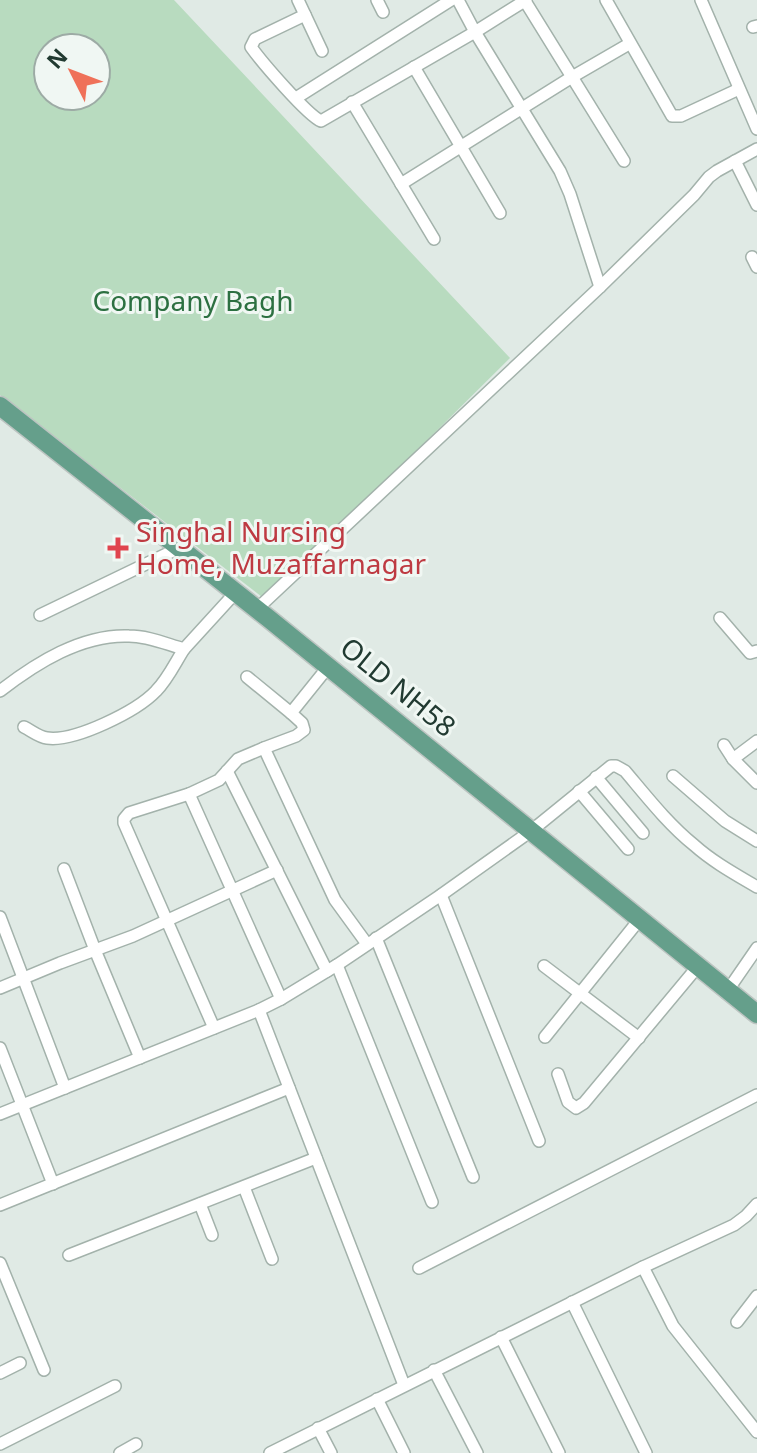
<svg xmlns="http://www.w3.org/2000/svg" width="757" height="1453" viewBox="0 0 757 1453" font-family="'Noto Sans',sans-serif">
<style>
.green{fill:#b8dbbf;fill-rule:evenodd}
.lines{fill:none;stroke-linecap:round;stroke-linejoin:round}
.street-casing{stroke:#a3b2ab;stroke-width:14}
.primary-casing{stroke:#bcc4c1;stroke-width:21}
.street{stroke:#fff;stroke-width:11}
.primary{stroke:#659f8b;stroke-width:18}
.health-dot{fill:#e0444e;stroke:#f0f7f3;stroke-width:3}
.labels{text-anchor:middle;stroke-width:6;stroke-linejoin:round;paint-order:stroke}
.park-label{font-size:28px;fill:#2c7041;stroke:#f0f7f3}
.health-label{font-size:28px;fill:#be3a42;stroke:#f0f7f3;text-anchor:start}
.street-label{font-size:28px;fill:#213a31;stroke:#f0f7f3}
</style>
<rect width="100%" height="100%" fill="#e0eae5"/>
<!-- green -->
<path class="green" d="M 0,0 L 174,0 L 510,358 L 266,600 L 0,395 ZM 48,48 L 96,48 L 96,96 L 48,96 Z"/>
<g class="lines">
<!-- street casing -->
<g class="street-casing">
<g id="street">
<polyline points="298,0 322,51"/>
<polyline points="377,0 383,12"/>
<polyline points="458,0 475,32 560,171 570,194 600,287"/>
<polyline points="606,0 672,116 681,116 739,89"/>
<polyline points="701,0 757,129"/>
<polyline points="525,1 624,161"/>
<path d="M 305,15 L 255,39 L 251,47 C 261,61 307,115 321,121 L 475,32 L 526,0"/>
<polyline points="753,27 757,26"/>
<polyline points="414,67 500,213"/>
<polyline points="296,98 451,0"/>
<polyline points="352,102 434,239"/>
<polyline points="735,161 757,205"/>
<polyline points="401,184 572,77 629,44"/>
<polyline points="752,257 757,267"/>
<polyline points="257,609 600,287 694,195 709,177 717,171 757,149"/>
<polyline points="40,615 179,548"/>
<polyline points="720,618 750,653 757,651"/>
<polyline points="324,672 291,713 302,723 304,730 296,736 264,748 335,900 367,944"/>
<polyline points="247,677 291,713"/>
<path d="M 0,691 C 36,663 82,634 129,636 C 148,636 166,644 184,649 L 236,592"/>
<path d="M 24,727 C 32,731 39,737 47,738 C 75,742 137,711 156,691 C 168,679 175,663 184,649"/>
<polyline points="724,745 733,759 757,783"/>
<polyline points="264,748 238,759 219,780 189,794 281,999"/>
<polyline points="733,759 757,741"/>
<polyline points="227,771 327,971"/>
<polyline points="673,776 725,821 757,841"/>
<polyline points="596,777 643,833"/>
<polyline points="579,791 628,849"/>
<polyline points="189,794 129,813 124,819 124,823 214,1028"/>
<polyline points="64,869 95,950 140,1058"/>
<polyline points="441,895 539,1141"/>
<polyline points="0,917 65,1088"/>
<polyline points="376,938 473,1177"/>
<polyline points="337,965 432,1202"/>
<polyline points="544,966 639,1038"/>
<polyline points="0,988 60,963 133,936 277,870"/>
<polyline points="726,993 757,948"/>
<polyline points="259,1010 404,1385"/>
<polyline points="545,1037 635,925"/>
<polyline points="0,1048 53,1184"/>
<polyline points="558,1074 568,1102 576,1108 584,1103 694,971"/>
<path d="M 0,1114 L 259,1010 L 281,999 L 337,965 L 441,895 L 531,831 L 611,766 L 616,766 L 625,771 C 647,797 668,824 694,845 C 713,862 735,874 757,887"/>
<polyline points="244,1187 272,1259"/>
<polyline points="200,1204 212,1235"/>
<polyline points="0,1205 289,1088"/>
<polyline points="69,1255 316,1158"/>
<polyline points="0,1263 44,1370"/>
<polyline points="643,1267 673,1326 757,1432"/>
<polyline points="419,1268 757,1095"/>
<polyline points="572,1302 646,1453"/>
<polyline points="737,1322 757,1296"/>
<polyline points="501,1337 559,1453"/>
<polyline points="434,1370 477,1453"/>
<polyline points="0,1373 20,1363"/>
<polyline points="377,1399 404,1453"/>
<polyline points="318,1428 331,1453"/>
<polyline points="0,1444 115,1386"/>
<polyline points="120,1453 136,1444"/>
<polyline points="270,1453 643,1267 734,1225 746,1216 757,1204"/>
</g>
</g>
<!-- primary casing -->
<g class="primary-casing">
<polyline id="primary" points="0,406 268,618 757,1014"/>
</g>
<!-- street -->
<use href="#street" class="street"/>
<!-- primary -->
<use href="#primary" class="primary"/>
</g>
<!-- markers -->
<path class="health-dot" d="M114 536h8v8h8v8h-8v8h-8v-8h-8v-8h8z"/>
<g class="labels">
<!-- park labels -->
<g class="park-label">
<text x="193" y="311">Company Bagh</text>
</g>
<!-- health labels -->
<g class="health-label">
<text x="136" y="542">Singhal Nursing<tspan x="136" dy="32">Home, Muzaffarnagar</tspan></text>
</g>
<!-- street labels -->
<g class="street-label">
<text transform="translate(398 687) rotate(39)" y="10">OLD NH58</text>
</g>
</g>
<!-- north arrow -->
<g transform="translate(72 72) rotate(312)"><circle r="38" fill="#f0f7f3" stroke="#9daba5" stroke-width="2"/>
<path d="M0-6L14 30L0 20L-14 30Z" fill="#ef7159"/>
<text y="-12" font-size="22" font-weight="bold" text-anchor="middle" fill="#213a31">N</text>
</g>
</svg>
